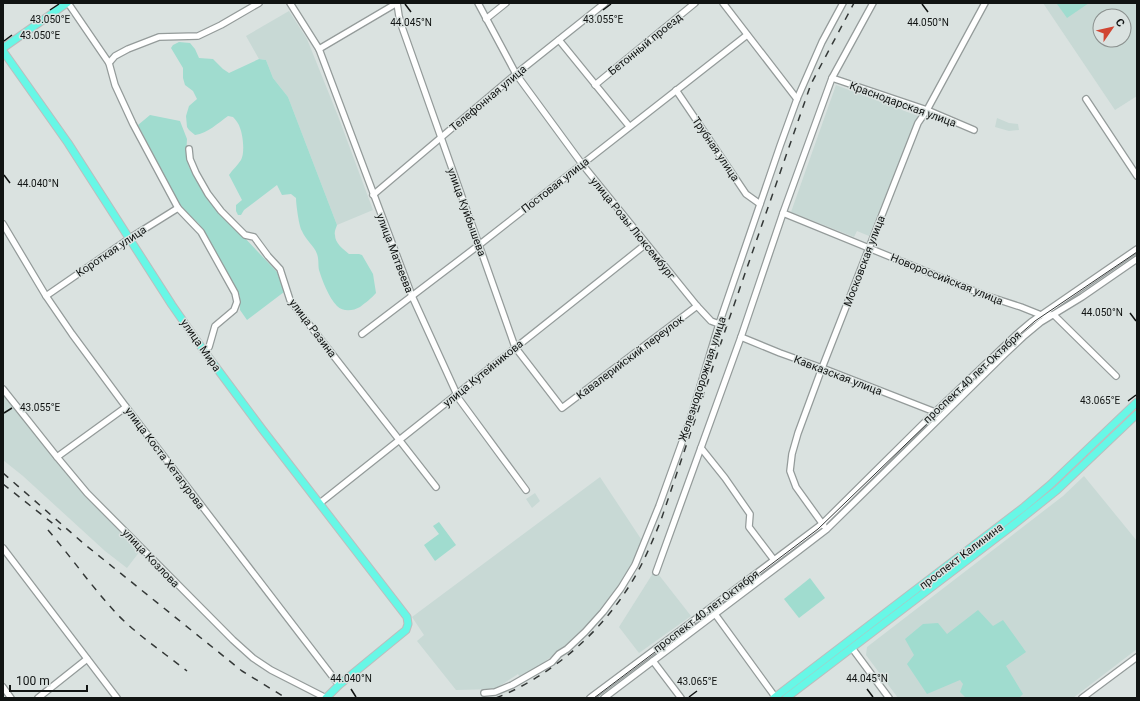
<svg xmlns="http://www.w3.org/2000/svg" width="1140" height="701" viewBox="0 0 1140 701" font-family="Roboto,sans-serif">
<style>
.built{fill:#c8d9d5;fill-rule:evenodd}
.green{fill:#a0dccf}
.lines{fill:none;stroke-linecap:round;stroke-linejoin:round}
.minor-casing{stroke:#949b9a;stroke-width:8}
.major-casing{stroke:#bcbdbd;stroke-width:9}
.minor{stroke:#fff;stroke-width:5.5}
.major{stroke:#67f7e6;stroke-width:7}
.tram{stroke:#343837;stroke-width:1}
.rail{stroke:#343837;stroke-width:1.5;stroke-dasharray:7 7;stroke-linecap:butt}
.ticks{fill:none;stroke:#111413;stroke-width:1.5}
.labels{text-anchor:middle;stroke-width:3;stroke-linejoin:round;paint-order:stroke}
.street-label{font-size:11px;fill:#111413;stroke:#dae2e0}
.ticks-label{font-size:10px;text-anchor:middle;fill:#111413;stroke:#dae2e0;stroke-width:3;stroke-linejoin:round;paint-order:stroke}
</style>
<rect width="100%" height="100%" fill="#dae2e0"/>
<!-- built -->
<g class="built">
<path d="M 1043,3 L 1137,3 L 1137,96 L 1115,110 ZM 1100,16 L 1124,16 L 1124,40 L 1100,40 Z"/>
<polygon points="289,11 307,39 338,116 373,210 337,225 288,97 273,78 266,60 259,59 246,36"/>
<polygon points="836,85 918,116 869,236 857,231 854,237 791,212"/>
<polygon points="997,118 1009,123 1018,124 1019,130 1009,131 995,127"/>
<polygon points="3,393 84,495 140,551 127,568 105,551 23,476 3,460"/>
<polygon points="1084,476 1137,541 1137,649 1073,698 898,698 866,655 867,647 1063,496"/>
<polygon points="600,477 643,542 633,565 616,591 598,613 578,634 559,651 521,679 518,674 495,689 456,690 417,641 424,635 412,617"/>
<polygon points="535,493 540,501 532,508 526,499"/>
<polygon points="655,570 691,616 639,653 619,627"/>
</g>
<!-- green -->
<g class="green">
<polygon points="1059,3 1089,3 1067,18 1057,4"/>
<path d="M 179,42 L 190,43 L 195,49 L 199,58 L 213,59 L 223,69 L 229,73 L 259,59 L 266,60 L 273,78 L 288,97 L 337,225 C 336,228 334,232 335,235 C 335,243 343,249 349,254 L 359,254 L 362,255 L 373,274 L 376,293 C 372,298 365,303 360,307 C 353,311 343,312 337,306 C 329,298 322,280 319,270 C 318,265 319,259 317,254 C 315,247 305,239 302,231 C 299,227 296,204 296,198 L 291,194 L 282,195 L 277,185 L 244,210 L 241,215 L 238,215 L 236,211 L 236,205 L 242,200 L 229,175 C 233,169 238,165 241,160 C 245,153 243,135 240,128 C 239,124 236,120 233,117 L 228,116 C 218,123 208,133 195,135 L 189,130 L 187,127 L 186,116 L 189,106 L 197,99 L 193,91 L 185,85 L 183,78 L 183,68 L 171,48 L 173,45 Z"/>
<polygon points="150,115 180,121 187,139 186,156 189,167 210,201 277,272 284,292 247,320 240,310 240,296 215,250 199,224 181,207 138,125"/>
<polygon points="439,522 456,545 435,561 424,545 439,534 433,526"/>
<polygon points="810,578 825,598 799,618 784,599"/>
<polygon points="978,610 993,626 1003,620 1026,652 1006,666 1023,694 1019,698 966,698 960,692 963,684 960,680 927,694 907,664 914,655 905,639 923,624 938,623 947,634"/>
</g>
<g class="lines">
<!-- minor casing -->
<g class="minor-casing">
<g id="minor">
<polyline points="68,3 109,63 115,85 133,124 178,208 201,232 235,293 237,302 234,310 215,326 209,347 204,351"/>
<polyline points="290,3 319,49 412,296 459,399 526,490"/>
<polyline points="397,3 399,16 402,27 515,347 562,408 697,306"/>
<polyline points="478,3 516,74 582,164 697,306 711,321 719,324"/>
<polyline points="723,3 797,99"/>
<polyline points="486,19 506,3"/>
<polyline points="559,40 629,126"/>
<polyline points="319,49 397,3"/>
<polyline points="109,63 115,56 128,49 159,37 198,36 221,25 259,3"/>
<polyline points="832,78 927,110 974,130"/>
<polyline points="595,85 695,3"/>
<polyline points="676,90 746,194 760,204"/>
<polyline points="1086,99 1137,176"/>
<polyline points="189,149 190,159 196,173 208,194 221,211 245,235 254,237 268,256 280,269 290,300 436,487"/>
<polyline points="373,195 516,74 605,3"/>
<polyline points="783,213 984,295 1021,307 1041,315 1054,315 1116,376"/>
<polyline points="3,224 46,296 72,334 126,407 339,685"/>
<polyline points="46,296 130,238 178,208"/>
<polyline points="362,334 479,245 747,35"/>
<polyline points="741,337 780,353 822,368 935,412"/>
<polyline points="3,389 57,457 87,493 233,640 253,658 271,670 326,698"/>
<polyline points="701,448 725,478 750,514 749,527 774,560"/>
<polyline points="57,457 126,407"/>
<path d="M 320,503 C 429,417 537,330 646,244"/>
<polyline points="824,526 796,487 790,471 792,454 798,433 822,368 869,248 918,123 927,110 985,3"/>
<polyline points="3,548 117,698"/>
<polyline points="656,572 741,337 783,213 832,78 873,3"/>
<polyline points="715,614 776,698"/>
<polyline points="852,648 889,698"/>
<polyline points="653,661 681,698"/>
<polyline points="3,687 11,698"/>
<polyline points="484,693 495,692 512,685 552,662 559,654 567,649 585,632 603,612 621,588 635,565 659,506 690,420 719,324 780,146 797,99 822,42 843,3"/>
<polyline points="38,698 87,659"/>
<polyline points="590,698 693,621 822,524 935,412 1017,334 1031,322 1137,249"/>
<polyline points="604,698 797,552 827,529 1005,354 1023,337 1041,322 1082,297 1137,259"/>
<polyline points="1082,698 1137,657"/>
</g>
</g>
<!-- major casing -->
<g class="major-casing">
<g id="major">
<polyline points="3,48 67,3"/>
<polyline points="3,51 68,143 172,305 204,351 262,429 407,617 408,624 406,630 339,685 326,698"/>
<polyline points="774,698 1024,507 1050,485 1137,402"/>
<polyline points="786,698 1017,522 1057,490 1137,414"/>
</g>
</g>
<!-- minor -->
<use href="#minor" class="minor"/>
<!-- major -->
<use href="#major" class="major"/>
<!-- tram -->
<polyline class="tram" points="594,698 818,529 1019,335 1035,321 1137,252"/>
<!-- rail -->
<g class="rail">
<polyline points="3,473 83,543 242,671 286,698"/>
<polyline points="3,484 61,530"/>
<path d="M 48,530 C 71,557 92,587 116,613 C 137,635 163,652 187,671"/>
<path d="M 496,698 C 547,678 596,637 626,591 C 641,569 651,545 661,520 L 726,328 L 811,84 L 854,3"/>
</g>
</g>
<!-- ticks -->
<path class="ticks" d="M 405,4 L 411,12M 922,4 L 928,12M 50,10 L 59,4M 603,10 L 611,4M 4,41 L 12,35M 4,175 L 10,183M 1130,313 L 1136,321M 1128,401 L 1136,395M 4,413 L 12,408M 351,689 L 356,697M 867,689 L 873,697M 689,697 L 697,691"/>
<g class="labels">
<!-- street labels -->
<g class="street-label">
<text transform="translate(645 44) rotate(-39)" y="4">Бетонный проезд</text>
<text transform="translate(488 98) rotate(-40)" y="4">Телефонная улица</text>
<text transform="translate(903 104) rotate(20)" y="4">Краснодарская улица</text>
<text transform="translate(716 149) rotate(56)" y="4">Трубная улица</text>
<text transform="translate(555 185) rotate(-38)" y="4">Постовая улица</text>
<text transform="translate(467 212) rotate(70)" y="4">улица Куйбышева</text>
<text transform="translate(633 228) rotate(51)" y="4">улица Розы Люксембург</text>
<text transform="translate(111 251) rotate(-34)" y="4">Короткая улица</text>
<text transform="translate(395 253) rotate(69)" y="4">улица Матвеева</text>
<text transform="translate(864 261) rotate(-69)" y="4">Московская улица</text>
<text transform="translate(947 279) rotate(22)" y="4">Новороссийская улица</text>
<text transform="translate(313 328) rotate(53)" y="4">улица Разина</text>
<text transform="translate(201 345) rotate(55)" y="4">улица Мира</text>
<text transform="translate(630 357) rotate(-37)" y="4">Кавалерийский переулок</text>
<text transform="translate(483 373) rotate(-39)" y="4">улица Кутейникова</text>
<text transform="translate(838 375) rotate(21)" y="4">Кавказская улица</text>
<text transform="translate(972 377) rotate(-43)" y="4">проспект 40 лет Октября</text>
<text transform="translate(702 379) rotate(-72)" y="4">Железнодорожная улица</text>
<text transform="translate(165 458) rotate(53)" y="4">улица Коста Хетагурова</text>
<text transform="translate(961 556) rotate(-37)" y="4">проспект Калинина</text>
<text transform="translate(151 558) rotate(46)" y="4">улица Козлова</text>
<text transform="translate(706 611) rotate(-37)" y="4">проспект 40 лет Октября</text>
</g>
</g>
<g class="ticks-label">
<text x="50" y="23">43.050°E</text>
<text x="603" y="23">43.055°E</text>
<text x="411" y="26">44.045°N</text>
<text x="928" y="26">44.050°N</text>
<text x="40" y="39">43.050°E</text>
<text x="38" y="187">44.040°N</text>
<text x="1102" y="316">44.050°N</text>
<text x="1100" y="404">43.065°E</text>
<text x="40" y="411">43.055°E</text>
<text x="351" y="682">44.040°N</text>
<text x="867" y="682">44.045°N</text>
<text x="697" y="685">43.065°E</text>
</g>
<!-- border -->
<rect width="1140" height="701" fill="none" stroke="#111413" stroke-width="8"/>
<!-- north arrow -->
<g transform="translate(1112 28) rotate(56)"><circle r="19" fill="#dae2e0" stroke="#8a908e"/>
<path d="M0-3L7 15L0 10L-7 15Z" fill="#d14532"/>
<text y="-6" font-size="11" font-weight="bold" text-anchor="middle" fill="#111413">С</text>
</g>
<!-- scale -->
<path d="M10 685v6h77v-6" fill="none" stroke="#111413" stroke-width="2"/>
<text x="16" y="685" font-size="12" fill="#111413" stroke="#dae2e0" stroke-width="3" paint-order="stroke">100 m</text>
</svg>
